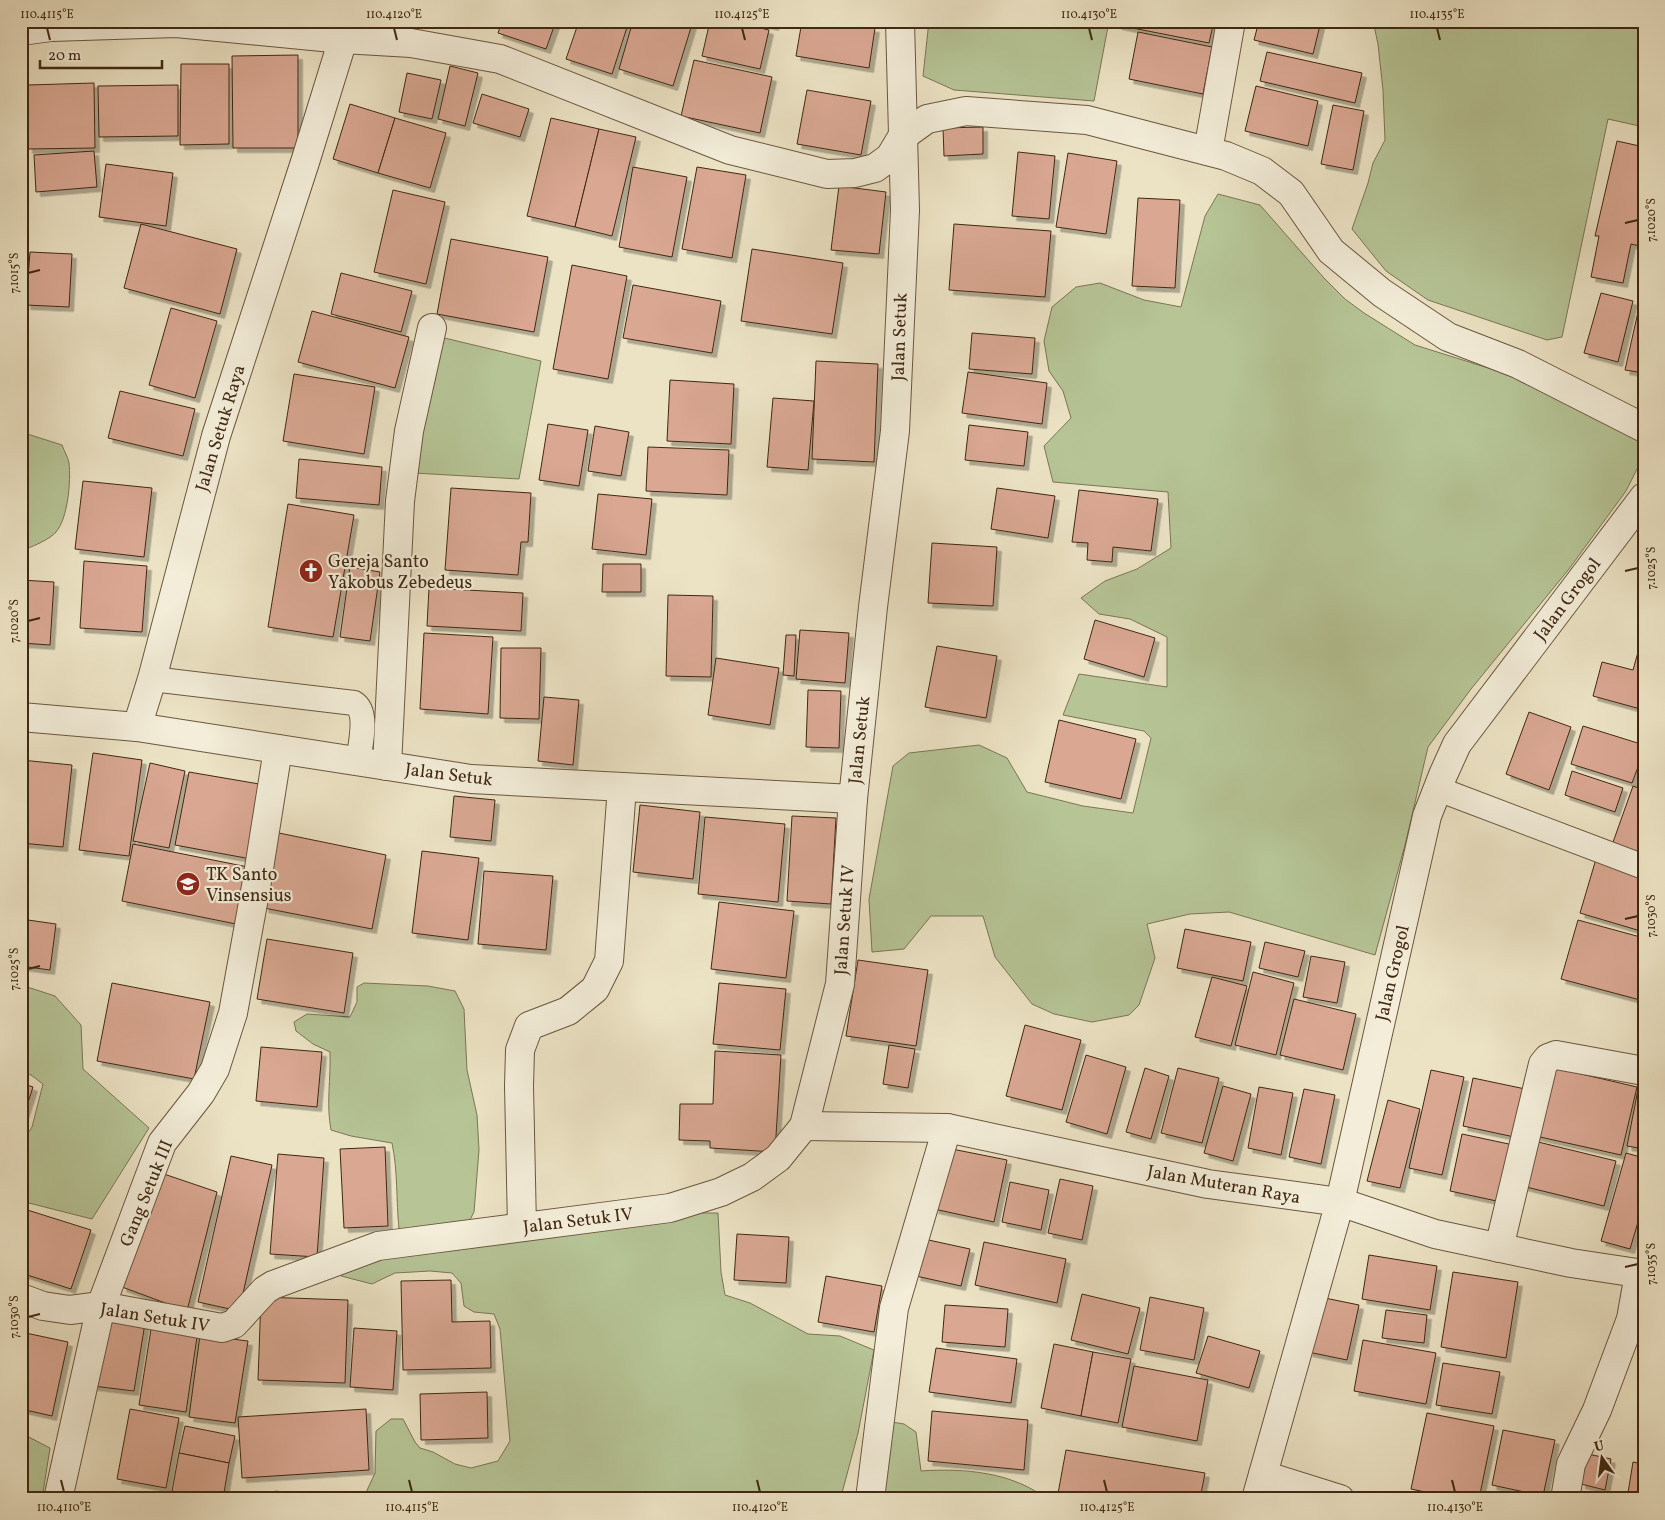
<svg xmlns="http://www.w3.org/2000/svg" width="1665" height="1520" viewBox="0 0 1665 1520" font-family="Vollkorn,serif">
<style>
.green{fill:#b6c496;stroke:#7b7654}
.building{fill:#d9a792;stroke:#402812;filter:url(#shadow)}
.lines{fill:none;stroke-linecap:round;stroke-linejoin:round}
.lane-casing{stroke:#6b573f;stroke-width:26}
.street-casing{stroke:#6b573f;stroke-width:30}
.lane{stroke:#f3edd9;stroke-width:24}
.street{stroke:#f3edd9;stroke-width:28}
.ticks{fill:none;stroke:#402812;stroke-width:2}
.labels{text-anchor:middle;stroke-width:4.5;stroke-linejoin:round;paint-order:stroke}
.street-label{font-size:18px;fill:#402812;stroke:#f3edd9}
.poi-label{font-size:18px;fill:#402812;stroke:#f3edd9;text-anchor:start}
.neatline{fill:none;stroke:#402812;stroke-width:2}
.ticks-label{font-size:12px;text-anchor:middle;fill:#402812}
</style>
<defs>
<filter id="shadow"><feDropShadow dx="4.5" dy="4.5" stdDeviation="0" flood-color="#0004"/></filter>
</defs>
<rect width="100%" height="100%" fill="#ece3c5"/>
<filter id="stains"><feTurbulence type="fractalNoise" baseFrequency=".004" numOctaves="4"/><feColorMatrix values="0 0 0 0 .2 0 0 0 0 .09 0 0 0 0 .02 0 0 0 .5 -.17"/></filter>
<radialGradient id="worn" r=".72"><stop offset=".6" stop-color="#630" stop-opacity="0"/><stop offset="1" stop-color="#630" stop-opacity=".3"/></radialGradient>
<!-- green -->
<g class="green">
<polygon points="929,21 1109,21 1094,101 954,90 923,76"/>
<polygon points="1373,21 1644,21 1644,127 1608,119 1562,337 1547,340 1428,300 1386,271 1352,229 1368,183 1373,163 1385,140 1383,90 1378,44"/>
<polygon points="1218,194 1260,205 1324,278 1345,299 1364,313 1415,345 1644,417 1644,455 1626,491 1569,569 1471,689 1428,747 1405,845 1375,955 1229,912 1190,914 1147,924 1155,958 1139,1005 1129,1015 1092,1022 1054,1014 1032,1004 995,957 983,916 931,916 904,949 872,952 869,899 893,766 909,753 979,745 1007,758 1027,792 1083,806 1133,813 1151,738 1144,731 1063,715 1079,674 1167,687 1167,637 1130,619 1099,614 1081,598 1105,581 1137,569 1171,548 1168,492 1053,482 1044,446 1071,418 1063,391 1049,371 1044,341 1052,307 1076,287 1100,283 1144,300 1181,307 1205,216"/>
<polygon points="436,336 541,361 519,479 414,473"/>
<path d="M 21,432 L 62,445 C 64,451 68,457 69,463 C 71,481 68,518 56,532 C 52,538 29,549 21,550 Z"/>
<path d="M 364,983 L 428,986 L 455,991 L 464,1009 L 467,1070 L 477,1115 L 479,1150 L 474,1212 L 467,1226 L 420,1231 L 399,1229 C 396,1200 398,1171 392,1143 L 351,1136 L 331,1130 C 326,1104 331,1079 330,1052 L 313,1044 L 296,1031 L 294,1022 L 307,1014 L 350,1017 L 357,1002 L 357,987 Z"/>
<polygon points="21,985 55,996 81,1025 83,1069 149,1128 92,1219 21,1201 21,1139 25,1138 32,1127 43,1084 31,1075 21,1073"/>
<polygon points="701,1213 718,1213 721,1272 725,1295 750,1303 808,1334 840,1336 874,1350 858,1433 842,1493 786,1493 725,1499 363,1499 375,1473 376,1431 391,1419 403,1419 415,1442 420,1448 433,1452 455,1464 471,1468 498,1461 510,1441 500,1329 494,1314 474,1312 464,1306 461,1283 452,1273 430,1271 395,1273 372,1284 341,1276 344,1265 355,1260 663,1223"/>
<path d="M 892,1422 L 904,1424 L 916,1432 L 921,1471 C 964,1468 1012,1472 1047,1499 L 878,1499 Z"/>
<polygon points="21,1433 50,1448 42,1499 21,1499"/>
<polygon points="277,1491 292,1495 297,1499 245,1499 248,1495"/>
</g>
<!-- building -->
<g class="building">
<polygon points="502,21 556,21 546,49 498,33"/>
<polygon points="579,21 629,21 612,74 566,59"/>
<polygon points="633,21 693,21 673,86 619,69"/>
<polygon points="710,21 730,21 769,30 760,69 702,56"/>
<polygon points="753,21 776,21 774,26"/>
<polygon points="802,21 828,21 875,28 869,68 796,56"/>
<polygon points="1118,21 1214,21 1209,43 1117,25"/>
<polygon points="1259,21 1321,21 1313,54 1254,40"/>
<polygon points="1138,32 1212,47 1203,94 1129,79"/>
<polygon points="1267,52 1362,73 1355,103 1260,81"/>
<polygon points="298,55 298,148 233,148 232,56"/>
<polygon points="694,60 772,77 760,133 681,116"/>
<polygon points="181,64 229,64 229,144 180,145"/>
<polygon points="450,66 478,73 465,126 438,119"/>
<polygon points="407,73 441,80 432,119 399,112"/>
<polygon points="94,83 95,148 28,149 28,85"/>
<polygon points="178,85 178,136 99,137 98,86"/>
<polygon points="1256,86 1318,101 1308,146 1245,131"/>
<polygon points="807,90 871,101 861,155 797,144"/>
<polygon points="482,94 529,109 520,137 473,123"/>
<polygon points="350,104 395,118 378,173 333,159"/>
<polygon points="1333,105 1364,111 1353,170 1321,164"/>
<polygon points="395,118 446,133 430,188 378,173"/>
<polygon points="551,118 599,129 575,227 527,216"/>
<polygon points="983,127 983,154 944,156 943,128"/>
<polygon points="599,129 636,137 612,236 575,227"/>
<polygon points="1617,141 1644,147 1644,247 1631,244 1623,283 1591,277 1599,236 1595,236"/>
<polygon points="94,151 97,187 36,192 34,155"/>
<polygon points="1018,152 1055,156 1049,219 1012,216"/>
<polygon points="1068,153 1117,161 1106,234 1056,227"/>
<polygon points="106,164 173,173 166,226 99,217"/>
<polygon points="633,167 687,177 672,257 619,247"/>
<polygon points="697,167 746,175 732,258 682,249"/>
<polygon points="839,186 886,192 879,254 831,250"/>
<polygon points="393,190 445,202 426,284 374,272"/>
<polygon points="1138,198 1180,200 1175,288 1132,286"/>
<polygon points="141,224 237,249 220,314 124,288"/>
<polygon points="954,224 1051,231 1045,297 949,290"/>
<polygon points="451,239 548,257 534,332 437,314"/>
<polygon points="752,249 843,263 832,334 741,321"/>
<polygon points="21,250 25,251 21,306"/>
<polygon points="30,252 72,254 69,307 26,305"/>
<polygon points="572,265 627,276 608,379 553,369"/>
<polygon points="341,273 412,291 401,332 331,314"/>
<polygon points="633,285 721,301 712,353 623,338"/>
<polygon points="1601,293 1633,301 1618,362 1584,353"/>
<polygon points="171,308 217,321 195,398 149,385"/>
<polygon points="312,311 409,337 395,388 298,362"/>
<polygon points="1638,312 1644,313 1644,373 1625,370"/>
<polygon points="972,333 1035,338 1032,374 969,369"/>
<polygon points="816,361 878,364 874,462 812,459"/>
<polygon points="968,372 1047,383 1042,424 962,413"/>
<polygon points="294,374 375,387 364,454 283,441"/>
<polygon points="670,380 734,384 731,444 667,441"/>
<polygon points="120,391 195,409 183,456 108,438"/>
<polygon points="773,398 814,401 808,470 767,467"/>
<polygon points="548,424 588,430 579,486 539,480"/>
<polygon points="969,425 1028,432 1024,466 965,460"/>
<polygon points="595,426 629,432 621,476 588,471"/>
<polygon points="648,447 729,450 727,495 646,491"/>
<polygon points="299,459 382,467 379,505 296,498"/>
<polygon points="83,481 152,488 144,557 75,549"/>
<polygon points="451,488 531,493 528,542 521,542 518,575 445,570"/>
<polygon points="997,488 1055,496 1048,538 991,529"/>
<polygon points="1079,490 1158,499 1151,551 1113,547 1112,562 1087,560 1088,543 1072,542"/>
<polygon points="598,494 652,499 646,555 592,549"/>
<polygon points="288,504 354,515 333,637 268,627"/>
<polygon points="932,543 997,547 993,606 928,603"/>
<polygon points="84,561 147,566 142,632 80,628"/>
<polygon points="603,564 641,564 641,592 602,592"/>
<polygon points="350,567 380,572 370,641 340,637"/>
<polygon points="21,580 54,582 50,645 21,643"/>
<polygon points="429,588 523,593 521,631 427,626"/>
<polygon points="668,595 713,596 711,677 666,676"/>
<polygon points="1095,620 1155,638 1144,677 1084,659"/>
<polygon points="800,630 849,633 845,683 796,679"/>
<polygon points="424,633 493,637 488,714 420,709"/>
<polygon points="786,635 796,635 794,676 783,675"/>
<polygon points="1642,638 1644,638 1644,710 1593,696 1602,662 1633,670"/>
<polygon points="937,646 997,656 986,718 925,707"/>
<polygon points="501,648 541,648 539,719 500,718"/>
<polygon points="716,658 779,668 770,725 708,715"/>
<polygon points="808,690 841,691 839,748 806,747"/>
<polygon points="544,697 579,700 573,765 538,761"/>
<polygon points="1529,712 1571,727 1549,790 1506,774"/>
<polygon points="1059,720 1136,739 1121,799 1045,782"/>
<polygon points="1583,726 1644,745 1644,751 1632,783 1571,764"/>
<polygon points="93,753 142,760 129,856 79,850"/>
<polygon points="21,760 72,765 63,847 21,843"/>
<polygon points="150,763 185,771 169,848 133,841"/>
<polygon points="1572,771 1623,788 1615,812 1565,795"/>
<polygon points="189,772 265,785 251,859 175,845"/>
<polygon points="1633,786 1644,790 1644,856 1612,845"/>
<polygon points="454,796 495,800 491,841 450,837"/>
<polygon points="640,805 700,812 693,879 633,872"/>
<polygon points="792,816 836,818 831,904 787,901"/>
<polygon points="705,817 785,824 778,902 698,894"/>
<polygon points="279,833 386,855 372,929 264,908"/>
<polygon points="133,844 253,868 241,925 122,901"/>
<polygon points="422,851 479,858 468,940 412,933"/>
<polygon points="1596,859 1644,873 1644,932 1580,913"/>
<polygon points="484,871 553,876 546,950 478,944"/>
<polygon points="719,902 794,911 786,978 711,969"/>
<polygon points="21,919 56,924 50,970 21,966"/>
<polygon points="1578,920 1644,938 1644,1001 1561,979"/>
<polygon points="1185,929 1251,942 1243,981 1177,968"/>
<polygon points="267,939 353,953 344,1013 257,999"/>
<polygon points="1265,942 1305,951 1298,977 1259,968"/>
<polygon points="1311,956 1345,962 1337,1003 1303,997"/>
<polygon points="858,960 928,970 916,1046 846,1036"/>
<polygon points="1253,972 1294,983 1276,1055 1235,1045"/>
<polygon points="1212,977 1247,986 1231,1046 1195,1037"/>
<polygon points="112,983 210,1002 194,1079 97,1061"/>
<polygon points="719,983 786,989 780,1050 713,1044"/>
<polygon points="1294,999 1356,1014 1343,1070 1280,1055"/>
<polygon points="1025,1025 1081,1040 1062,1110 1006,1096"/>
<polygon points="889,1045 915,1049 908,1088 883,1084"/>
<polygon points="261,1047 322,1052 317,1107 256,1101"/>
<polygon points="715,1051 781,1055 775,1152 710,1148 710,1141 679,1140 680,1104 713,1104"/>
<polygon points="1086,1055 1126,1067 1107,1134 1066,1122"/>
<polygon points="1547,1066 1637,1087 1621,1155 1531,1135"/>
<polygon points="1145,1068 1169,1076 1151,1139 1126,1132"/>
<polygon points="1178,1068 1219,1078 1202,1143 1161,1133"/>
<polygon points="1431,1070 1464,1077 1442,1175 1409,1168"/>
<polygon points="1473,1078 1530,1090 1519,1138 1463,1126"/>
<polygon points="1640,1079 1644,1079 1644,1149 1627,1146"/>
<polygon points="21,1083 33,1087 21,1124"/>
<polygon points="1223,1086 1251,1094 1233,1161 1204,1153"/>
<polygon points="1259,1087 1293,1093 1281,1155 1248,1148"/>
<polygon points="1304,1089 1335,1095 1321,1164 1289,1157"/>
<polygon points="1388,1100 1420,1109 1400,1188 1367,1181"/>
<polygon points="1462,1134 1518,1146 1506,1203 1450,1191"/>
<polygon points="1530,1140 1616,1161 1604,1206 1518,1185"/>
<polygon points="385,1147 388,1226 344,1228 340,1149"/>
<polygon points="947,1148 1007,1160 994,1222 934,1209"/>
<polygon points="1626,1153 1644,1158 1644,1202 1630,1249 1601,1241"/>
<polygon points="278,1154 324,1158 317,1257 270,1254"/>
<polygon points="231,1156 272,1165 239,1311 198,1302"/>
<polygon points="161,1173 217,1192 187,1311 122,1287"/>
<polygon points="1060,1179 1093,1186 1082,1240 1048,1233"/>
<polygon points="1010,1182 1049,1190 1041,1230 1002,1222"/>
<polygon points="21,1208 91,1230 71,1289 21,1273"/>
<polygon points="1644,1228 1644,1248 1640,1247"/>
<polygon points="737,1234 789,1237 786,1283 734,1280"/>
<polygon points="924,1239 970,1249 961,1286 916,1276"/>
<polygon points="984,1242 1066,1259 1057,1303 975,1285"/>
<polygon points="1369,1255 1437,1266 1430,1310 1362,1299"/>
<polygon points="1453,1272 1518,1282 1506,1358 1441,1347"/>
<polygon points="826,1276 882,1286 874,1332 818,1322"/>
<polygon points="451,1280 452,1322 490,1321 491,1368 403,1370 401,1281"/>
<polygon points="1082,1294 1140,1308 1128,1354 1071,1340"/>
<polygon points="261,1297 348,1300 345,1383 258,1380"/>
<polygon points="1150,1297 1204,1308 1194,1360 1140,1350"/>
<polygon points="1320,1297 1359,1305 1347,1360 1308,1352"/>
<polygon points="945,1305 1008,1309 1005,1347 942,1342"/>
<polygon points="1386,1310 1427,1315 1424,1343 1382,1338"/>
<polygon points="105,1316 145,1323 134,1391 93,1386"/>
<polygon points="152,1323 198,1330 186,1412 139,1405"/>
<polygon points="354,1328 397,1331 393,1390 350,1387"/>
<polygon points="21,1332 68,1342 52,1416 21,1409"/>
<polygon points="200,1335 248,1341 235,1423 189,1417"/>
<polygon points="1208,1336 1260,1351 1249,1388 1196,1373"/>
<polygon points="1363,1340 1436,1353 1426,1404 1354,1391"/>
<polygon points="1054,1344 1093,1352 1081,1416 1041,1408"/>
<polygon points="936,1348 1017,1359 1011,1403 929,1392"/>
<polygon points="1093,1352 1131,1359 1118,1423 1081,1416"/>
<polygon points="1443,1363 1500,1372 1492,1414 1436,1405"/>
<polygon points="1134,1366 1208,1380 1197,1441 1122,1427"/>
<polygon points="487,1392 488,1438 421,1440 420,1394"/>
<polygon points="130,1409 179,1418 166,1488 117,1479"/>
<polygon points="366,1409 369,1470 242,1478 238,1417"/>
<polygon points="932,1411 1028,1420 1024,1470 928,1461"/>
<polygon points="1427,1413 1494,1426 1479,1499 1459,1499 1411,1489"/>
<polygon points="185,1426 235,1436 229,1463 179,1453"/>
<polygon points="1503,1430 1555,1440 1543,1496 1492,1485"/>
<polygon points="1066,1450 1205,1473 1200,1499 1057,1499"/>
<polygon points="179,1453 229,1463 223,1499 211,1499 172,1491"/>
<polygon points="1588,1454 1611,1459 1605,1490 1581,1484"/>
<polygon points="1633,1462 1644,1464 1644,1499 1627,1499"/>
<polygon points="1279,1489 1314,1499 1276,1499"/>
</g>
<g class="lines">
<!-- lane casing -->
<g class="lane-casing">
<g id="lane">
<path d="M 152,679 L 354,703 C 369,712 360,746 358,762"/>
<polyline points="1438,789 1644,867"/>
</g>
</g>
<!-- street casing -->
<g class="street-casing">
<g id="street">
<polyline points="21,31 51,27 176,23 343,39 411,43 500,59 730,150 827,174 855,173 875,168 890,157 902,137 927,119 966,111 1087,120 1226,156 1262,171 1291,193 1331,251 1382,293 1448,337 1518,364 1644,428"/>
<polyline points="1208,151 1231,21"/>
<polyline points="1644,497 1457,744 1443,775 1427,816 1340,1202 1435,1234 1571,1263 1644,1274"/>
<polyline points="21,717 137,727 152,679 216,436 306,159 348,23"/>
<polyline points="137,727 471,779 853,799 873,607 895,431 905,210 900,21"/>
<polyline points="387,766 400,501 409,431 432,328"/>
<polyline points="804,1126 947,1128 1208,1184 1340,1202 1256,1499"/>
<polyline points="522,1227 519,1086 520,1050 529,1026 568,1011 595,989 609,961 622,787"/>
<polyline points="1499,1248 1543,1064 1548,1058 1556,1055 1644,1071"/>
<polyline points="21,1298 43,1306 70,1310 101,1306 222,1328 234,1324 265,1290 273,1285 378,1246 670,1208 721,1192 752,1177 778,1158 804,1126 840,984 853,799"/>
<polyline points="1263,1475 1340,1499"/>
<polyline points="58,1499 101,1306 162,1143 201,1093 215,1069 233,1013 257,881 278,749"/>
<polyline points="870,1499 894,1308 947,1128"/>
<polyline points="1565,1499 1571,1464 1597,1410 1631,1319 1639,1274"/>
</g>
</g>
<!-- lane -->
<use href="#lane" class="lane"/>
<!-- street -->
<use href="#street" class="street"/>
</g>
<!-- ticks -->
<path class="ticks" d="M 47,28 L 50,40M 394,28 L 397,40M 742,28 L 745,40M 1089,28 L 1092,40M 1437,28 L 1440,40M 1625,223 L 1638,220M 28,273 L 40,270M 1625,571 L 1638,568M 28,621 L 40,618M 1625,919 L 1638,916M 28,969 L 40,966M 1625,1267 L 1638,1264M 28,1317 L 40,1314M 61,1480 L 64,1492M 409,1480 L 412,1492M 757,1480 L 760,1492M 1104,1480 L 1107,1492M 1452,1480 L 1455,1492"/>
<!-- icons -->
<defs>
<g id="church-disc" transform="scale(1.25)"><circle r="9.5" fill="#8f2418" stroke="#f3edd9"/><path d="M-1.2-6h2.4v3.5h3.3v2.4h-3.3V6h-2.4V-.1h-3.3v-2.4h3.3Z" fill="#fff"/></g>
<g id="school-disc" transform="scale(1.25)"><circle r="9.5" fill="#8f2418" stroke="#f3edd9"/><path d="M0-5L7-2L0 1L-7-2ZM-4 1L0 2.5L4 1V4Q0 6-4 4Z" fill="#fff"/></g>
</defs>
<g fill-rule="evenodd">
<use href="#church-disc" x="311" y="571"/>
<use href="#school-disc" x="188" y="884"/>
</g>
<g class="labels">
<!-- street labels -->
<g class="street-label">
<text transform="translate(899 337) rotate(-88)" y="6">Jalan Setuk</text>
<text transform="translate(220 428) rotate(-73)" y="6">Jalan Setuk Raya</text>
<text transform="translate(1567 599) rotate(-53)" y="6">Jalan Grogol</text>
<text transform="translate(859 740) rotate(-84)" y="6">Jalan Setuk</text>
<text transform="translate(449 774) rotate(7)" y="6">Jalan Setuk</text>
<text transform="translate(844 920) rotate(-86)" y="6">Jalan Setuk IV</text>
<text transform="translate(1392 973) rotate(-77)" y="6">Jalan Grogol</text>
<text transform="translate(1224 1184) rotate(10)" y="6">Jalan Muteran Raya</text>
<text transform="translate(146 1193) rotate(-68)" y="6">Gang Setuk III</text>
<text transform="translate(578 1220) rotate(-7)" y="6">Jalan Setuk IV</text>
<text transform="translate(155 1317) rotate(9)" y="6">Jalan Setuk IV</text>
</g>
<!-- poi labels -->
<g class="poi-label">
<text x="328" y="567">Gereja Santo<tspan x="328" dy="21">Yakobus Zebedeus</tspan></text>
<text x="206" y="880">TK Santo<tspan x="206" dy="21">Vinsensius</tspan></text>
</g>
</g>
<!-- margin -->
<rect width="1665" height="1520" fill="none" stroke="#ece3c5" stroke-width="55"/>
<!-- north arrow -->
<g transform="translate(1602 1458) rotate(346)" stroke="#f3edd9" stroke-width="4" paint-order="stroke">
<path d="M0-4L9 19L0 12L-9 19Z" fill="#402812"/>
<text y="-8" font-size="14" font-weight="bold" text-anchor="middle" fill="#402812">U</text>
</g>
<!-- scale -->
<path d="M40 60v8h122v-8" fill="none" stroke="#402812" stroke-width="2.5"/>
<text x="48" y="60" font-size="15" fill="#402812" stroke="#f3edd9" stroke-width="4" paint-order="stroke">20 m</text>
<rect x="28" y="28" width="1610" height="1464" class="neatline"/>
<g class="ticks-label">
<text x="47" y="18">110.4115°E</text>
<text x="394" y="18">110.4120°E</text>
<text x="742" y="18">110.4125°E</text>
<text x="1089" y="18">110.4130°E</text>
<text x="1437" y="18">110.4135°E</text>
<text transform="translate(1651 220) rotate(-90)" y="4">7.1020°S</text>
<text transform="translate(14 273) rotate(-90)" y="4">7.1015°S</text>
<text transform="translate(1651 568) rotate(-90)" y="4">7.1025°S</text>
<text transform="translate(14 621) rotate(-90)" y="4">7.1020°S</text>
<text transform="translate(1651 916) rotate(-90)" y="4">7.1030°S</text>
<text transform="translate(14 969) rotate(-90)" y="4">7.1025°S</text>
<text transform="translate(1651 1264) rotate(-90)" y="4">7.1035°S</text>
<text transform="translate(14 1317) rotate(-90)" y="4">7.1030°S</text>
<text x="64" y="1511">110.4110°E</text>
<text x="412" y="1511">110.4115°E</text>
<text x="760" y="1511">110.4120°E</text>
<text x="1107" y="1511">110.4125°E</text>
<text x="1455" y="1511">110.4130°E</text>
</g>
<rect width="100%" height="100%" filter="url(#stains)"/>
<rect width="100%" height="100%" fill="url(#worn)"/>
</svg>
